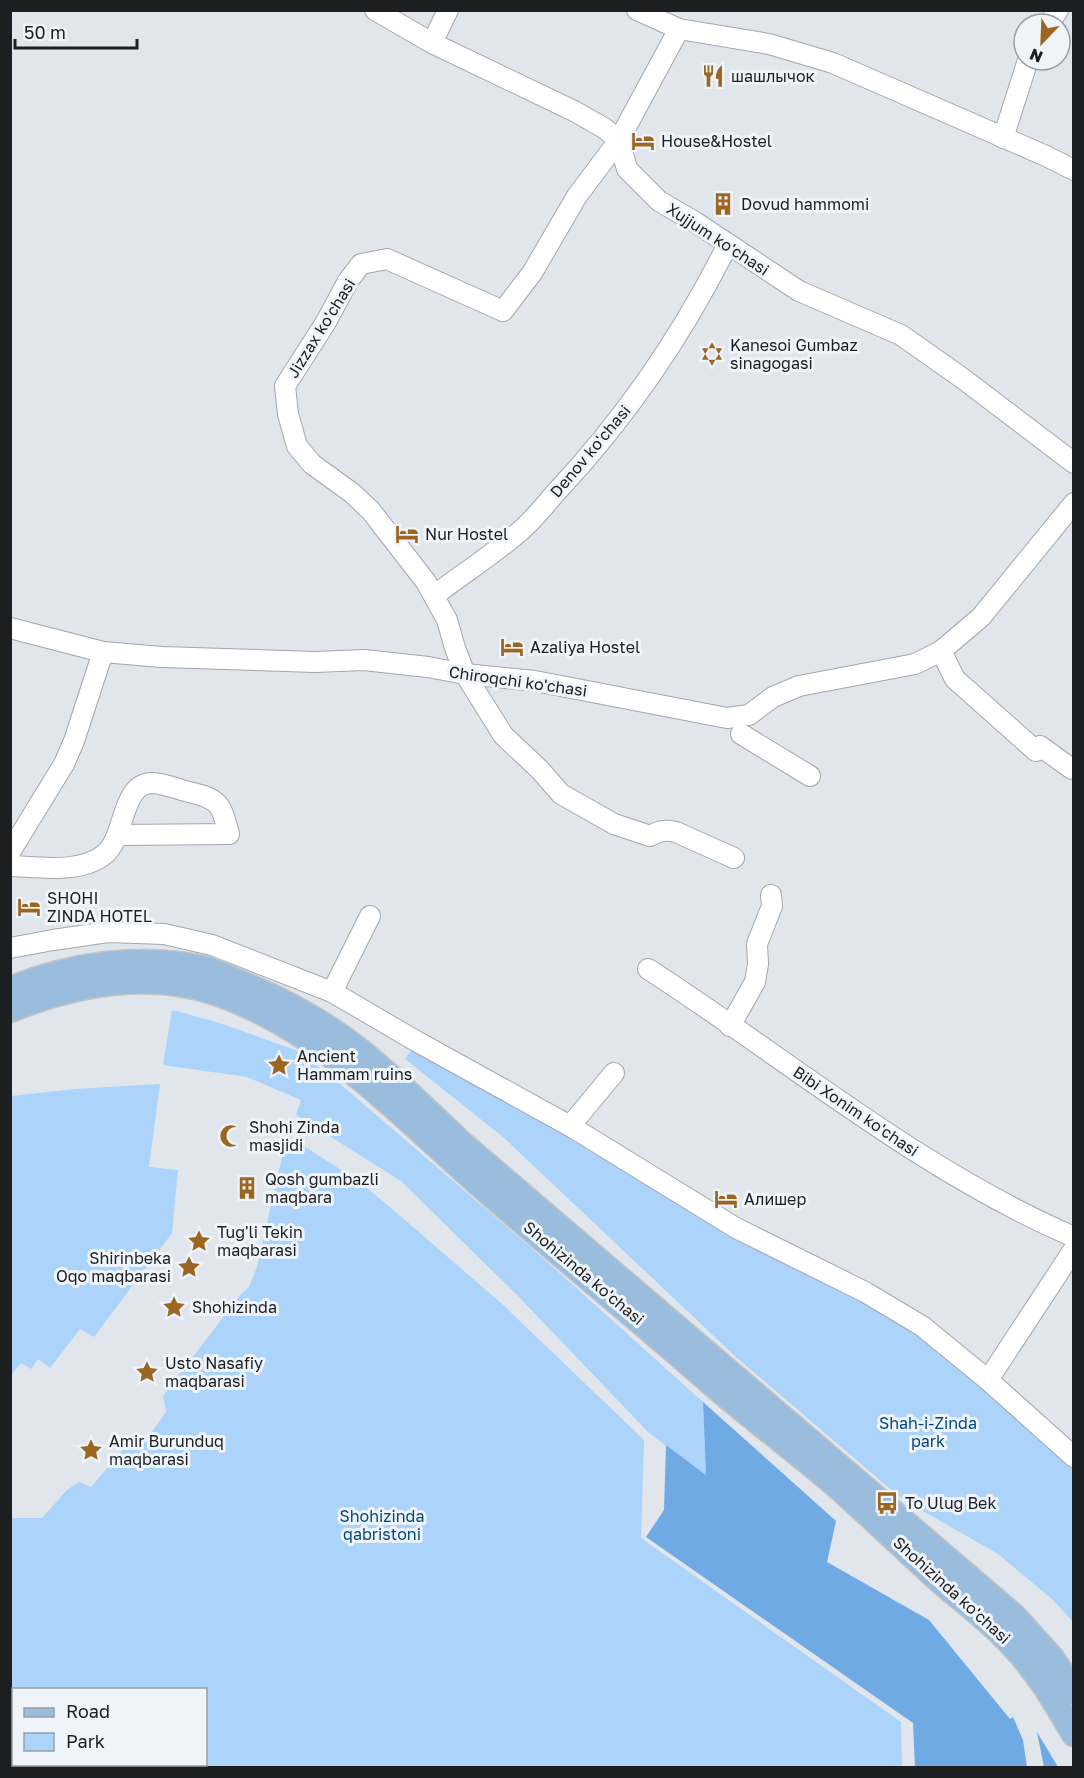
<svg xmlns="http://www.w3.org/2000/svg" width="1084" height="1778" viewBox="0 0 1084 1778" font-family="'Golos Text',sans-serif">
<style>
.green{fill:#acd3fa;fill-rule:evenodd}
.forest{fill:#6faae4}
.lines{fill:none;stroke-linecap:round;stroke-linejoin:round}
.minor-casing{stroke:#a2a7ad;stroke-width:22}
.major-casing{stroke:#c4c4c5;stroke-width:27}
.minor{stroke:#fff;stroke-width:20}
.major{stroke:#9abdde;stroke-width:24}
.labels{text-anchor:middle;stroke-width:6;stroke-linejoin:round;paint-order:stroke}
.poi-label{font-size:16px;fill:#1c1e20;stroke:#eef4fa;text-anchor:start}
.street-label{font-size:16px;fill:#1c1e20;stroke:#eef4fa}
.park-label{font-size:16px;fill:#014a7e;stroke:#eef4fa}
</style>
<rect width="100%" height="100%" fill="#e1e6ec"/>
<!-- green -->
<g class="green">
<polygon points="172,1010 220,1023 298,1051 333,1078 544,1259 703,1402 706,1475 649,1433 517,1295 401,1181 296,1115 301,1100 247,1077 163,1065"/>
<polygon points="417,1041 907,1325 1065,1457 1073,1466 1073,1622 1053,1600 998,1554 902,1499 737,1358 503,1137 405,1059"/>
<polygon points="160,1084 149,1167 178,1170 172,1233 94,1337 80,1329 50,1368 38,1359 31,1369 21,1363 11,1375 11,1096 75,1089"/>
<path d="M 287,1135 L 361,1183 L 398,1214 L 501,1303 L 644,1440 L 641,1538 L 901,1722 L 902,1767 L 11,1767 L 11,1518 L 42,1518 L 67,1490 L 79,1482 L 91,1487 L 132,1439 L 148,1437 L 166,1412 L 163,1396 L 241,1294 L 249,1287 L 257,1267 ZM 14,1690 L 206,1690 L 206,1764 L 14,1764 Z"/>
</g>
<!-- forest -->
<g class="forest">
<polygon points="703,1402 836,1521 827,1562 929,1620 1010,1719 1013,1717 1023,1740 1027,1767 915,1767 913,1723 646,1537 664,1510 666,1445 706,1475"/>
<polygon points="1037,1732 1058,1767 1044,1767"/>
</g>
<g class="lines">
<!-- minor casing -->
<g class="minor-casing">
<g id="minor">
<polyline points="375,10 432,43 574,111 604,128 619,140 627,169 659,201 695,222 799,291 901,335 962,378 1074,463"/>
<polyline points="637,10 679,29 769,44 833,63 1046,156 1074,170"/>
<polyline points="1049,24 1058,10"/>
<path d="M 679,29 L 619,140 L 577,196 L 532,273 L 503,311 L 387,259 L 361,264 L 348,281 L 326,322 L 285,386 L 288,414 L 297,446 L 312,464 L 352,493 L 371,511 L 426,582 L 447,620 L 455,648 L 465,674 L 503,735 L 540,770 L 561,794 L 614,824 L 650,836 C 660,830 666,830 676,832 L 734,858"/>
<polyline points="432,43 448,10"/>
<polyline points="1003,138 1028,60"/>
<path d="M 435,595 C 462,574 493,555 519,532 C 534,520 546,503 560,488 C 627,416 684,332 728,244"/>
<polyline points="10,628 103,652 162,657 315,662 364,660 428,667 465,674 535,681 727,718 749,715 773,697 799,686 915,664 941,651 981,617 1074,503"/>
<polyline points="941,651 955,679 1036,751 1040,746 1072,769"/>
<polyline points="741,734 810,776"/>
<polyline points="10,852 64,764 74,741 103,652"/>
<path d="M 10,866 C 39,867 81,874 105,854 C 126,836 121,782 153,783 C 165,784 178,789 189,792 C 220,799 221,804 229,834 L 119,835"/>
<polyline points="10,948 53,940 108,932 164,934 212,945 332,992 416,1041 570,1126 736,1228 865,1292 922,1326 988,1380 1074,1457"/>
<path d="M 648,969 C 789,1060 919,1170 1074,1237"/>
<polyline points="332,992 370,916"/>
<polyline points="730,1026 755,982 758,964 757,944 772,906 771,895"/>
<polyline points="570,1126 614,1073"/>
<polyline points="988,1380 1074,1249"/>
</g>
</g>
<!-- major casing -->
<g class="major-casing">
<g id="major">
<path d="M 10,989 C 72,964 141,954 207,969 C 217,972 227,977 236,981 C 280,998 322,1021 359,1050 C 394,1078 427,1111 460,1142 L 1014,1616 L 1052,1658 L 1074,1692"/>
<path d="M 10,1010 C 75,984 148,970 216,993 C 324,1030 404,1119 488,1192 C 561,1256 637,1318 710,1382 C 749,1416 791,1447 831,1481 C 869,1514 904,1549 941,1582 C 965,1603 991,1621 1012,1645 C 1038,1672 1055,1702 1074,1734"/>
</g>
</g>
<!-- minor -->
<use href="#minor" class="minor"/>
<!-- major -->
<use href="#major" class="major"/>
</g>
<!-- icons -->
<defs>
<g id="restaurant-bare" transform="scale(1.8)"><path d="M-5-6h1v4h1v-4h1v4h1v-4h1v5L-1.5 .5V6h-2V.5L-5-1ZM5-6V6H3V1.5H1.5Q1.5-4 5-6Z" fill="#9c6620" stroke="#eef4fa" stroke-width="2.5" paint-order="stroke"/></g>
<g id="hotel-bare" transform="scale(1.8)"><path d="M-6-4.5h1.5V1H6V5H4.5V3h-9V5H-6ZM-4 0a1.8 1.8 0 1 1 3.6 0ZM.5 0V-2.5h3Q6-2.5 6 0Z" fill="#9c6620" stroke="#eef4fa" stroke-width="2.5" paint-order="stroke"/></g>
<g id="building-bare" transform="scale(1.8)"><path d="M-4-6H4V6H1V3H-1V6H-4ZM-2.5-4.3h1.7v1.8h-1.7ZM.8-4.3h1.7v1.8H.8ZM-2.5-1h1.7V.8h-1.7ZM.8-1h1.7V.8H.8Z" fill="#9c6620" stroke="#eef4fa" stroke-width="2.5" paint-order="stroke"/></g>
<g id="synagogue-bare" transform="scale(1.8)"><path d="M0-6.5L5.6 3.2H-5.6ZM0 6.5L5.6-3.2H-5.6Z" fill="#9c6620" stroke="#eef4fa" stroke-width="2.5" paint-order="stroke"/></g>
<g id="sight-bare" transform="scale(1.8)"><path d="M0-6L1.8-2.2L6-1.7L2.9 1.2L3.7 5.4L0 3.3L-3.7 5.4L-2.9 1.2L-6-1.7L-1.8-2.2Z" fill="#9c6620" stroke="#eef4fa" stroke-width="2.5" paint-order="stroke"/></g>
<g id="mosque-bare" transform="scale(1.8)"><path d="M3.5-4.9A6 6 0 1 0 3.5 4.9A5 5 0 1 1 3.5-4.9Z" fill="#9c6620" stroke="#eef4fa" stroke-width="2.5" paint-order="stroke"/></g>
<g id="bus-bare" transform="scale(1.8)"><path d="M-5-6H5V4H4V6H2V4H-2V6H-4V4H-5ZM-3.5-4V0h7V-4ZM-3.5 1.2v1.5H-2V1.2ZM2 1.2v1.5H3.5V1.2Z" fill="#9c6620" stroke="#eef4fa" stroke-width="2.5" paint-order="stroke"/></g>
</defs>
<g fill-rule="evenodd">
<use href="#restaurant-bare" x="713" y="76"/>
<use href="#hotel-bare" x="643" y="141"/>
<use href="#building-bare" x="723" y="204"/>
<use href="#synagogue-bare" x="712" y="354"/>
<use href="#hotel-bare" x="407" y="534"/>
<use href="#hotel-bare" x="512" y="647"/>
<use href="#hotel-bare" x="29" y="907"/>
<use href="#sight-bare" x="279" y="1065"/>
<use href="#mosque-bare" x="231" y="1136"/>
<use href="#building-bare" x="247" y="1188"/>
<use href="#hotel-bare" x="726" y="1199"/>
<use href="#sight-bare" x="199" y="1241"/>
<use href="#sight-bare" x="189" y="1267"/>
<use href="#sight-bare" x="174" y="1307"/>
<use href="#sight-bare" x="147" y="1372"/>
<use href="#sight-bare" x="91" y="1450"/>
<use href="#bus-bare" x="887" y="1503"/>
</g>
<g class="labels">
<!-- poi labels -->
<g class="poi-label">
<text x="731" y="82">шашлычок</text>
<text x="661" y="147">House&amp;Hostel</text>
<text x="741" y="210">Dovud hammomi</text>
<text x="730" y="351">Kanesoi Gumbaz<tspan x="730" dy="18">sinagogasi</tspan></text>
<text x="425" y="540">Nur Hostel</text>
<text x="530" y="653">Azaliya Hostel</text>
<text x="47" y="904">SHOHI<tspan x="47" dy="18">ZINDA HOTEL</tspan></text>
<text x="297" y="1062">Ancient<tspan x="297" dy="18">Hammam ruins</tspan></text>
<text x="249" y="1133">Shohi Zinda<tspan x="249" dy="18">masjidi</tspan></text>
<text x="265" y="1185">Qosh gumbazli<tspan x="265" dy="18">maqbara</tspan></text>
<text x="744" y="1205">Алишер</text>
<text x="217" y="1238">Tug'li Tekin<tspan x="217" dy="18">maqbarasi</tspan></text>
<text x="171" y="1264" text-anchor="end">Shirinbeka<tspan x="171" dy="18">Oqo maqbarasi</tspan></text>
<text x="192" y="1313">Shohizinda</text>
<text x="165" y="1369">Usto Nasafiy<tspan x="165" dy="18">maqbarasi</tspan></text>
<text x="109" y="1447">Amir Burunduq<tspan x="109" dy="18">maqbarasi</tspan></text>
<text x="905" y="1509">To Ulug Bek</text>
</g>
<!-- street labels -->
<g class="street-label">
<text transform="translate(718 239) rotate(33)" y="6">Xujjum ko'chasi</text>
<text transform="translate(321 328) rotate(-58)" y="6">Jizzax ko'chasi</text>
<text transform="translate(590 451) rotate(-50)" y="6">Denov ko'chasi</text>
<text transform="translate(518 681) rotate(8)" y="6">Chiroqchi ko'chasi</text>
<text transform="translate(856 1111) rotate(34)" y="6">Bibi Xonim ko'chasi</text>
<text transform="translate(584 1273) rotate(40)" y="6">Shohizinda ko'chasi</text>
<text transform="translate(952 1590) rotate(42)" y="6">Shohizinda ko'chasi</text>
</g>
<!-- park labels -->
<g class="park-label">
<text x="928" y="1429">Shah-i-Zinda<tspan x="928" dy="18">park</tspan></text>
<text x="382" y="1522">Shohizinda<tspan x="382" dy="18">qabristoni</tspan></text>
</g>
</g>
<!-- border -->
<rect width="1084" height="1778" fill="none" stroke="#1c1e20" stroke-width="24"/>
<!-- legend -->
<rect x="12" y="1688" width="195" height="78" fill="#eef4fa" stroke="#9a9ea3" stroke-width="1.5"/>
<rect x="24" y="1708" width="30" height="9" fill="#9abdde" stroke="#9a9ea3" stroke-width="1.5"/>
<text x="66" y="1718" font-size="18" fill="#1c1e20">Road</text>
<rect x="24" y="1733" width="30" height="18" fill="#acd3fa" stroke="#9a9ea3" stroke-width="1.5"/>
<text x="66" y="1748" font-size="18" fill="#1c1e20">Park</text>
<!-- north arrow -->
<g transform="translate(1042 42) rotate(203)"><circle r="28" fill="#eef4fa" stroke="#9a9ea3" stroke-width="1.5"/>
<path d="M0-4.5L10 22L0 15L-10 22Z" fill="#9c6620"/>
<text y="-9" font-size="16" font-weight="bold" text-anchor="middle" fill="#1c1e20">N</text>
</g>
<!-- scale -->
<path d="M15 39v9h122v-9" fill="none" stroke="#1c1e20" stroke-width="3"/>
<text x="24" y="39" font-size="18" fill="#1c1e20" stroke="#eef4fa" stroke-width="4.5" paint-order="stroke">50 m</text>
</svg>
